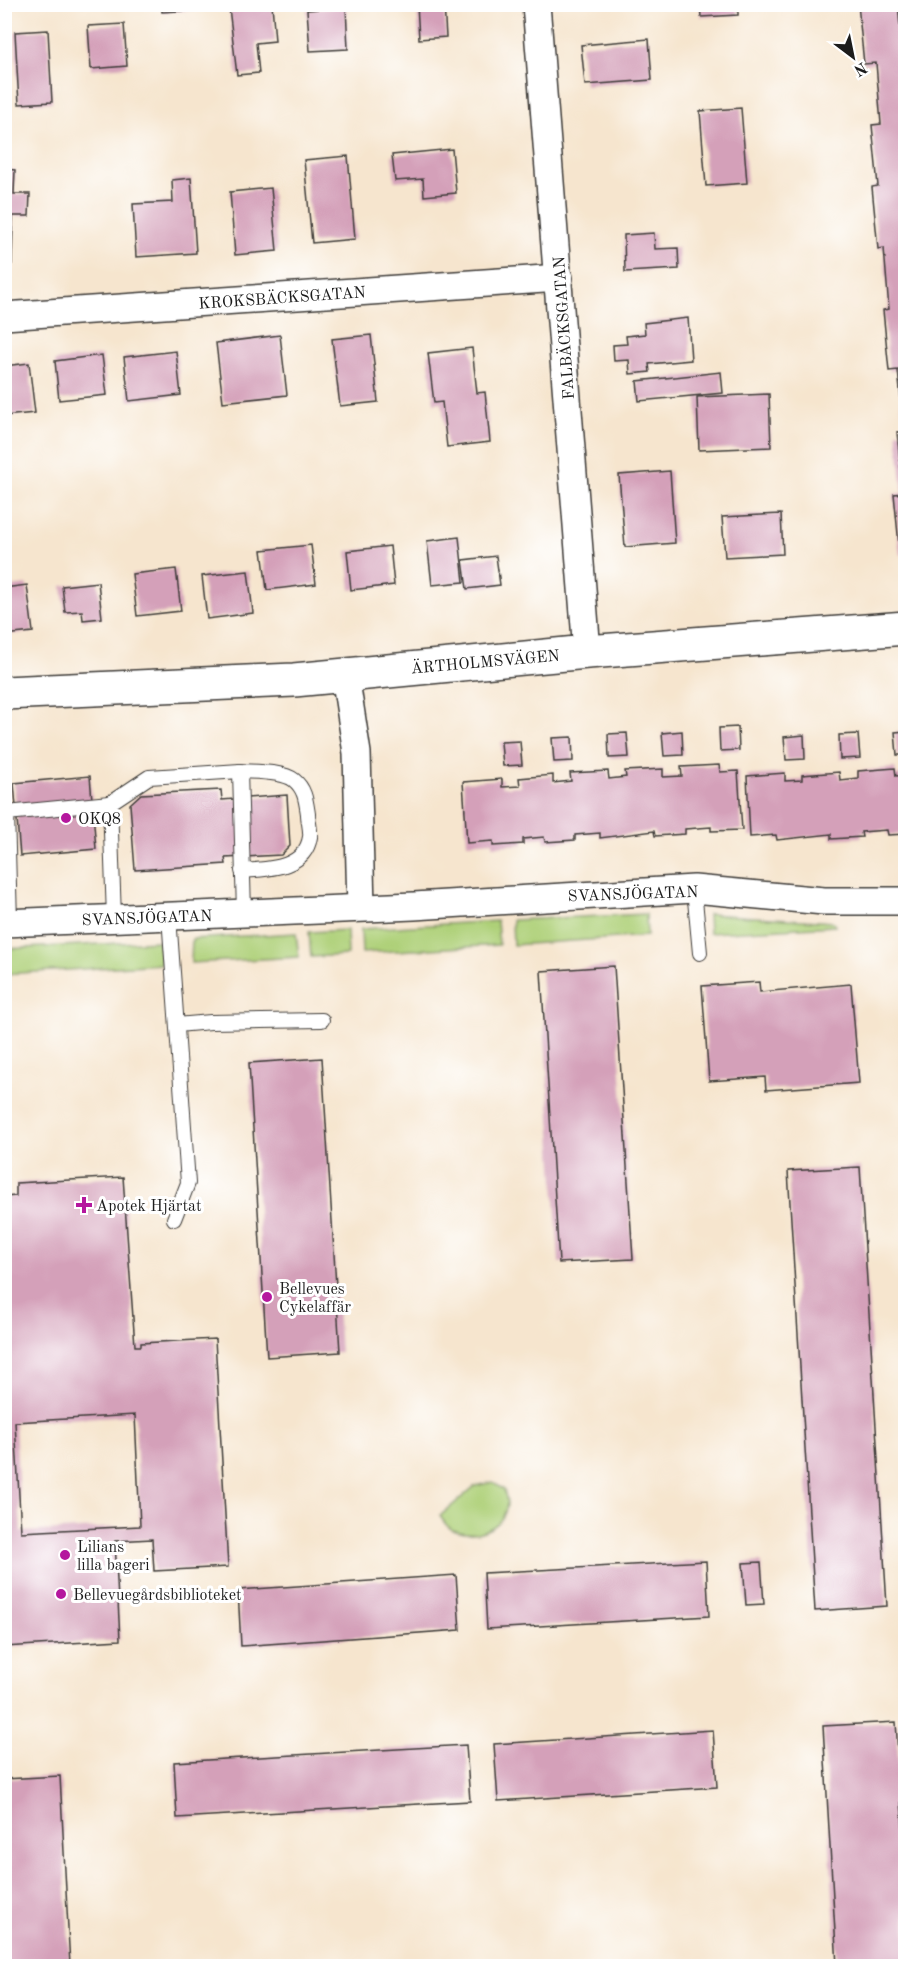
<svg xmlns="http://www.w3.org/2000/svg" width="910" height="1971" viewBox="0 0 910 1971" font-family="'Old Standard TT',serif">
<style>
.green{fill:#aed078;stroke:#65764a;stroke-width:1.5}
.building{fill:#d4a0b9;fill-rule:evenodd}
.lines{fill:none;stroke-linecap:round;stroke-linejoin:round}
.service-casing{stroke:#3d3a37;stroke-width:16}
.minor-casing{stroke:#3d3a37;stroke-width:30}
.tertiary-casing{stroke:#3d3a37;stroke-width:36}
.service{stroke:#fff;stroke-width:14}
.minor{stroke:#fff;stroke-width:27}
.tertiary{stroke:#fff;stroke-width:33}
.poi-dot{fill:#b5179e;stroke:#fff;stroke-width:2}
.labels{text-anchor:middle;stroke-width:6;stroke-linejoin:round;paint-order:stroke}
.street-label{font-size:16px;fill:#1c1c1c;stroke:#fff}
.poi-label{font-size:16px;fill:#1c1c1c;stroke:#fff;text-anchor:start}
</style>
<rect width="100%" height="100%" fill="#fff"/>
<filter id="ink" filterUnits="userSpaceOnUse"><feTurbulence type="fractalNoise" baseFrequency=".0167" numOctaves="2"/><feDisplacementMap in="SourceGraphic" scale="12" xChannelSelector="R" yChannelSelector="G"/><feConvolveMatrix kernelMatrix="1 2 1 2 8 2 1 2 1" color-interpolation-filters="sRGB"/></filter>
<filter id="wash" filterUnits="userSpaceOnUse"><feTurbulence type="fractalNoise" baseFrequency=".008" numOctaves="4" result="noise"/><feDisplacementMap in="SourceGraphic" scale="24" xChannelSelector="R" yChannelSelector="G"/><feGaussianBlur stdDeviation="1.35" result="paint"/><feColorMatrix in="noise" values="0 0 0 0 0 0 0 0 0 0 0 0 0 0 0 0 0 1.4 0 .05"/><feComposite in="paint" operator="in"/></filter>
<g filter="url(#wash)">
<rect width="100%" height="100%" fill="#f6e5ce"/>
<!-- green -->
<g class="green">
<polygon points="646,914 647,936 513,945 512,920"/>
<polygon points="708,914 834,922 835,926 709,933"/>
<polygon points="497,921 499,945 362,953 361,929"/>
<polygon points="347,930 348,955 311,957 309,932"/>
<polygon points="296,933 299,957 191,963 192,939"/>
<polygon points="158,941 161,964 5,974 5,949"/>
<path d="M 493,1482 L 504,1490 C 505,1494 507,1500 507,1504 C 504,1528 478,1538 456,1531 C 448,1529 444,1522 440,1516 L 475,1486 Z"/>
</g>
<g id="blocks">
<!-- building -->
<g class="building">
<polygon points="161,4 196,4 196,10 162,12"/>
<polygon points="261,4 272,4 275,41 256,43 259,73 237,75 229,8"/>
<polygon points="417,4 444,4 446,37 419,39"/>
<polygon points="700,4 738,4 738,15 701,17"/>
<polygon points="858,4 898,4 903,61 906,60 906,554 900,555 894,494 903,493 897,432 904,431 898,370 889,371 883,310 889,309 884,248 878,249 872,187 878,186 872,125 881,124 876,63 864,64"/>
<polygon points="346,7 348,49 310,51 307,10"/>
<polygon points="124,24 127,66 91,69 88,26"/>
<polygon points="48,30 52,102 19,104 15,32"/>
<polygon points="649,39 652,80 585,85 581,45"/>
<polygon points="741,108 747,183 706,186 700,111"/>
<polygon points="452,149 456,193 424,196 423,179 395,181 392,155"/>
<polygon points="348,156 355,239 312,243 304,160"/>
<polygon points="4,169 15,170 14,194 30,194 29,216 13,216 12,264 4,264"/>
<polygon points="191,178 196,253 136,257 133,204 173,202 172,180"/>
<polygon points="271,188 277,251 235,255 230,192"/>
<polygon points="654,233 655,249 678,248 679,269 625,272 624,235"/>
<polygon points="688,318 691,360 649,364 650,372 630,374 629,360 614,361 613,345 627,344 626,336 645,334 644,323"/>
<polygon points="280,335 287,395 223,402 216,343"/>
<polygon points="371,335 378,402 340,406 332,339"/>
<polygon points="472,348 477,393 485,392 490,442 447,447 442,402 434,403 428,353"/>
<polygon points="176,351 181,395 129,401 124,357"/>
<polygon points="102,355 107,395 59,400 55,361"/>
<polygon points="29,363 35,413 4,416 4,366"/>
<polygon points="721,372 723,393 639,401 637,381"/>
<polygon points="769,394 771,447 699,450 697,397"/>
<polygon points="670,471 675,543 625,547 619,475"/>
<polygon points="781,514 783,554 725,557 722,517"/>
<polygon points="459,537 464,582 432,585 427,541"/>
<polygon points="311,545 316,584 267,590 262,550"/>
<polygon points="390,546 394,585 351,590 347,551"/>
<polygon points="496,556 500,585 467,589 463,560"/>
<polygon points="176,569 181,611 137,616 132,574"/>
<polygon points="248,571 253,613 207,619 202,576"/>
<polygon points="98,582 102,618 83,620 82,611 65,612 62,586"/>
<polygon points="27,585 33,632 4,635 4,588"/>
<polygon points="738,727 739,750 720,751 719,728"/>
<polygon points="682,731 683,755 664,756 662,733"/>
<polygon points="906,731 906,755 897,755 895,732"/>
<polygon points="627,733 629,757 609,758 608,734"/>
<polygon points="858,734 860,758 840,759 839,735"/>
<polygon points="804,735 805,759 786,760 784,737"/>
<polygon points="572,737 573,761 554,762 552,738"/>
<polygon points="520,741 522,765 503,766 501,742"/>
<polygon points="719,765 720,772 738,771 742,830 711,831 711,827 685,829 685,834 655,836 654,831 600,838 600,833 575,835 575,840 545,842 544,837 523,839 523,844 493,846 493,841 467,843 463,782 502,779 502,787 520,786 519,778 553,775 553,783 571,781 570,773 608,771 609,779 626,777 625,771 663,769 663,777 682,776 681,767"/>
<polygon points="895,768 896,776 906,775 906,834 888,835 887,830 861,832 862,837 831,839 831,834 777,840 776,835 750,837 747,776 785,773 785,781 802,780 802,775 839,772 840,780 858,778 858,771"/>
<polygon points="90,776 96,849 20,856 14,783"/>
<polygon points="221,790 222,800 287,795 290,846 281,855 225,858 226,864 135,870 130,804 141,794"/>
<polygon points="614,966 633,1259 559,1263 541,971"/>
<polygon points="759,982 760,992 851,984 859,1083 766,1090 765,1077 709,1081 702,986"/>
<polygon points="322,1058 340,1352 267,1357 249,1063"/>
<polygon points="860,1167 887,1606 815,1611 788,1171"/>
<path d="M 123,1177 L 135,1346 L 141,1346 L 141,1343 L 215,1339 L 228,1567 L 154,1571 L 152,1539 L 115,1541 L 120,1640 L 4,1647 L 4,1197 L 16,1196 L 16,1183 ZM 135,1415 L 140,1526 L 21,1532 L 15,1422 Z"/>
<polygon points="706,1561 709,1616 487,1629 484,1573"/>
<polygon points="761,1562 764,1604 746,1605 743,1563"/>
<polygon points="456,1575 460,1630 241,1646 238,1590"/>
<polygon points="896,1722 906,1878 906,1966 837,1966 823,1726"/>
<polygon points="713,1730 717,1787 498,1801 494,1744"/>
<polygon points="466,1745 470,1801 177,1818 174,1762"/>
<polygon points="60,1776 70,1966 4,1966 4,1779"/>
</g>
</g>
</g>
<g filter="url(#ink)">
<use href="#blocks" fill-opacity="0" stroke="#3d3a37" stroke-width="1.5"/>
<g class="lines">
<!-- service casing -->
<g class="service-casing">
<g id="service">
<path d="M 240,771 C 254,772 283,771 294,780 C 305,789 306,801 308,814 C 308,821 311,830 310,837 C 305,869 268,869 242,871"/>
<polyline points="110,803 149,777 240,771 244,912"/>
<polyline points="694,889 700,953"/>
<polyline points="169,916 188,1183 174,1219"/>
<polyline points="10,922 7,813 110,803 114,918"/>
<polyline points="177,1025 211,1022 322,1020"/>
</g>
</g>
<!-- minor casing -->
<g class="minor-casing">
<g id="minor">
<polyline points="536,4 587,652"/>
<polyline points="4,316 559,278"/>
<polyline points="345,675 357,753 361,907"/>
<polyline points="4,923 414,906 694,889 824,901 906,901"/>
</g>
</g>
<!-- tertiary casing -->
<g class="tertiary-casing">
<polyline id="tertiary" points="4,693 294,680 587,652 906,628"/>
</g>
<!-- service -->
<use href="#service" class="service"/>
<!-- minor -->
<use href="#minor" class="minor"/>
<!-- tertiary -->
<use href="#tertiary" class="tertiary"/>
</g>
</g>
<!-- markers -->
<g class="poi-dot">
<circle cx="66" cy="818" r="6"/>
<path d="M81 1196h6v6h6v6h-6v6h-6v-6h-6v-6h6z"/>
<circle cx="267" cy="1297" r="6"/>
<circle cx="65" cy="1555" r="6"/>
<circle cx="61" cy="1594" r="6"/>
</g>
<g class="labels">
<!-- street labels -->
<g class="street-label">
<text transform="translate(282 297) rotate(-4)" y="6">KROKSBÄCKSGATAN</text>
<text transform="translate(563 328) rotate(-94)" y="6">FALBÄCKSGATAN</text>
<text transform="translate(485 661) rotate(-5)" y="6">ÄRTHOLMSVÄGEN</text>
<text transform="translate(633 893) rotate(-2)" y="6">SVANSJÖGATAN</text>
<text transform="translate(147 917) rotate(-2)" y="6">SVANSJÖGATAN</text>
</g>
<!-- poi labels -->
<g class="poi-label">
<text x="78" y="824">OKQ8</text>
<text x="96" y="1211">Apotek Hjärtat</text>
<text x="279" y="1294">Bellevues<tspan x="279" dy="18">Cykelaffär</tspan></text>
<text x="77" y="1552">Lilians<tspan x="77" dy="18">lilla bageri</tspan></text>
<text x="73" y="1600">Bellevuegårdsbiblioteket</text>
</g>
</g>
<!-- margin -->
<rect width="910" height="1971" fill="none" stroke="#fff" stroke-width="24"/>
<!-- north arrow -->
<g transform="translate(853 57) rotate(148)" stroke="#ffffff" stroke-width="4.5" paint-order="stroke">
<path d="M0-4.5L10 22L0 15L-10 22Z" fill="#1c1c1c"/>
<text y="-9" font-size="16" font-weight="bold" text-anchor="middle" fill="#1c1c1c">N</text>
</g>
</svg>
